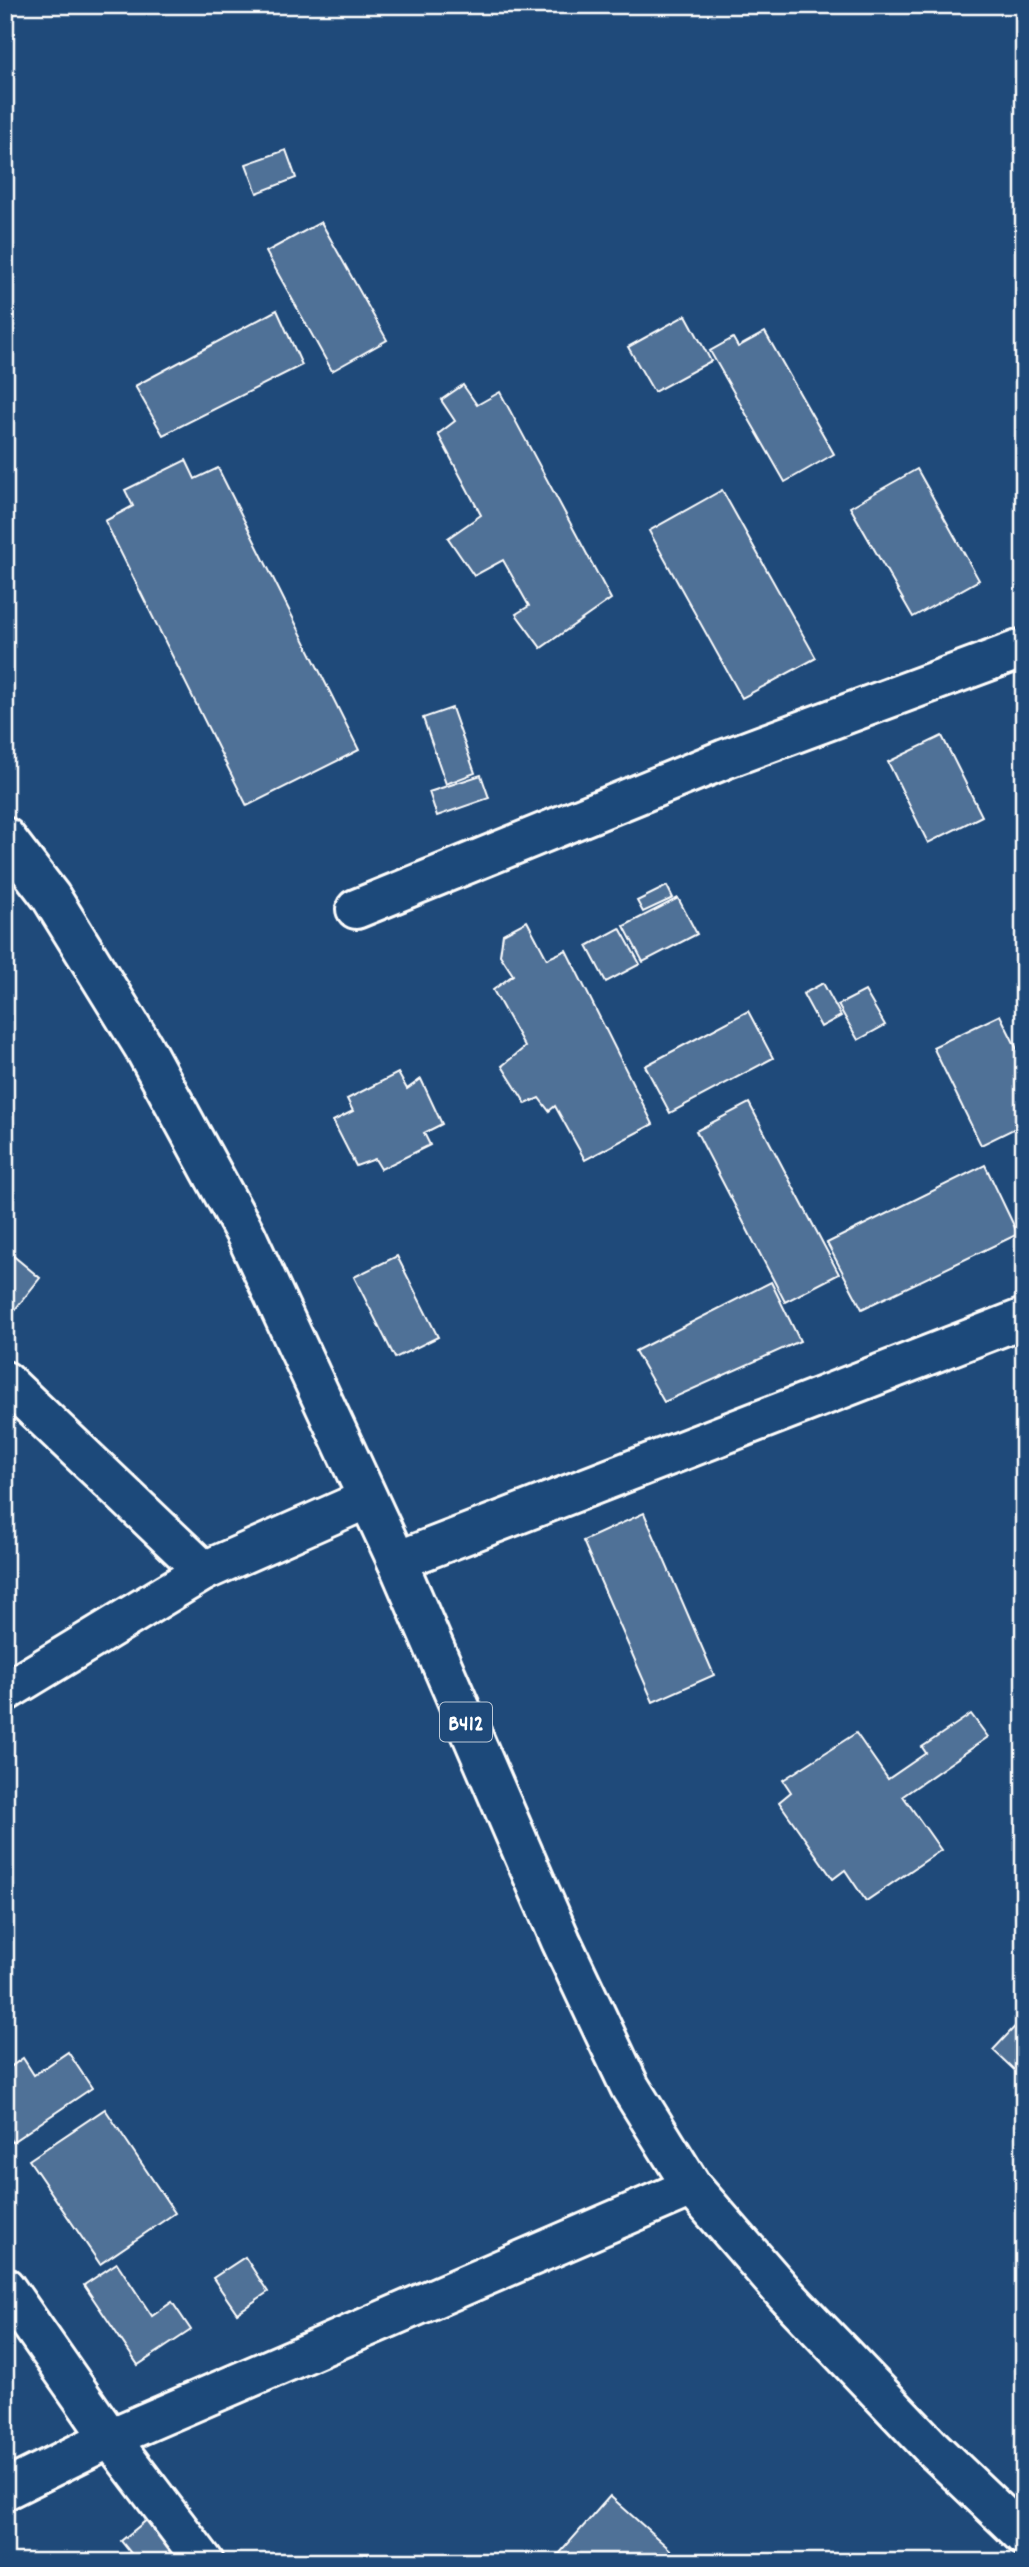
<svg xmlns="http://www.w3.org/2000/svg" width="1029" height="2567" viewBox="0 0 1029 2567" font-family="Dekko,sans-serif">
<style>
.building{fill:#507197;stroke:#fff;stroke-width:2}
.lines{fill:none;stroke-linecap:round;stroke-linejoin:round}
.minor-casing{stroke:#fff;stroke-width:44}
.major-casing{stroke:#fff;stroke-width:44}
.minor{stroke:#1f4a7a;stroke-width:38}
.major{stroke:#1f4a7a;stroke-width:38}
.labels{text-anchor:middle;stroke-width:5;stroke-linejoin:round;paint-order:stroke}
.shield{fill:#1f4a7a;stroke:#bcc9d7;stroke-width:2}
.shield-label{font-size:23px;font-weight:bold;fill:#fff}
</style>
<rect width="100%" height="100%" fill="#1f4a7a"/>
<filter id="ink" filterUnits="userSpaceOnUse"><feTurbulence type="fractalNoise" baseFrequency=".0143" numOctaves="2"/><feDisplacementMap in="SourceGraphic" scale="14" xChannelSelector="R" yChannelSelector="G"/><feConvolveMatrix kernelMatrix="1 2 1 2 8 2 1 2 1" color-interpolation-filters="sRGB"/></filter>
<g filter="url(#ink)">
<!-- building -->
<g class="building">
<polygon points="286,150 296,178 257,193 246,164"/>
<polygon points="321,222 387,340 332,371 266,252"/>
<polygon points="277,310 302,365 163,435 135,386"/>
<polygon points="686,315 711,361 654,392 628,347"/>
<polygon points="765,332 834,454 785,482 710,351 733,338 738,347"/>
<polygon points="463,385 477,405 500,392 611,599 541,648 516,614 529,606 503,560 474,576 448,538 481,515 438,434 455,421 441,400"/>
<polygon points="186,460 195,479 218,468 359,750 247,806 105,521 133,506 125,490"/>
<polygon points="917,469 979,580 913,617 850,507"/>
<polygon points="722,490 816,658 742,698 649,531"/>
<polygon points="452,708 475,773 446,784 423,718"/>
<polygon points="942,736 982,816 928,843 888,762"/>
<polygon points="481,775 489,798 437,816 429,792"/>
<polygon points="667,886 673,898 643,912 637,901"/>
<polygon points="678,898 697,934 643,962 624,926"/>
<polygon points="527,921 547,959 566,950 653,1124 585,1160 555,1106 549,1111 539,1098 526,1104 502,1066 525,1047 493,990 513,975 500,955 503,934"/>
<polygon points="620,928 640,964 606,982 587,946"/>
<polygon points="823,983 841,1016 821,1027 803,994"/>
<polygon points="865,991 885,1025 858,1040 838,1005"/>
<polygon points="748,1011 773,1058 670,1113 645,1066"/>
<polygon points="1000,1015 1024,1063 1024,1124 981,1145 933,1047"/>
<polygon points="398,1073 407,1089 421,1079 442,1124 424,1133 430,1145 381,1169 375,1159 356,1166 333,1121 353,1111 347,1099"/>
<polygon points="749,1103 839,1274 785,1302 696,1131"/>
<polygon points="985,1165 1018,1234 862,1309 827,1243"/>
<polygon points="5,1249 40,1278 13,1312 5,1305"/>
<polygon points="397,1256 438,1337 395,1358 354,1277"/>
<polygon points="771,1282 800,1341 664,1402 635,1351"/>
<polygon points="644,1513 714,1675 653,1702 583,1541"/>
<polygon points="971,1714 988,1737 903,1796 941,1850 866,1901 845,1870 833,1879 779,1802 791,1792 783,1780 856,1733 888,1779 926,1753 922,1747"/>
<polygon points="1024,2017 1024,2079 993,2050"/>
<polygon points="68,2052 92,2088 12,2142 5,2132 5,2095 10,2092 5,2085 5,2071 23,2058 34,2075"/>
<polygon points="105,2109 175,2213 100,2264 29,2160"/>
<polygon points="245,2257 268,2292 237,2313 213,2278"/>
<polygon points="117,2263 152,2316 172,2302 191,2330 138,2365 84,2285"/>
<polygon points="610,2496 684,2562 552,2562"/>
<polygon points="148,2519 183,2562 138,2562 121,2541"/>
</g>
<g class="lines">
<!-- minor casing -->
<g class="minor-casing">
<g id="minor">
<polyline points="356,909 725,759 1024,648"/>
<polyline points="5,1381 204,1571"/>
<polyline points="397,1561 1024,1318"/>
<polyline points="5,1692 204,1571 367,1499"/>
<polyline points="5,2287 110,2438 204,2562"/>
<polyline points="5,2490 110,2438 692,2187"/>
</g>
</g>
<!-- major casing -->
<g class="major-casing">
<polyline id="major" points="5,837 51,897 143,1046 246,1235 397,1561 561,1941 630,2087 692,2187 786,2295 933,2449 1024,2536"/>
</g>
<!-- minor -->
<use href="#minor" class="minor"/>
<!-- major -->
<use href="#major" class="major"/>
</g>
</g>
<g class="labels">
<!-- shield labels -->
<rect class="shield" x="440" y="1702.5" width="52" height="39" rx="5"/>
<g class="shield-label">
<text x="466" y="1730">B412</text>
</g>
</g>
<!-- margin -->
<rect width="1029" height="2567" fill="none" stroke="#1f4a7a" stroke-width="28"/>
<rect x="14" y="14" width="1001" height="2539" fill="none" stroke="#fff" stroke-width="2.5" filter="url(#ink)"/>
</svg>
